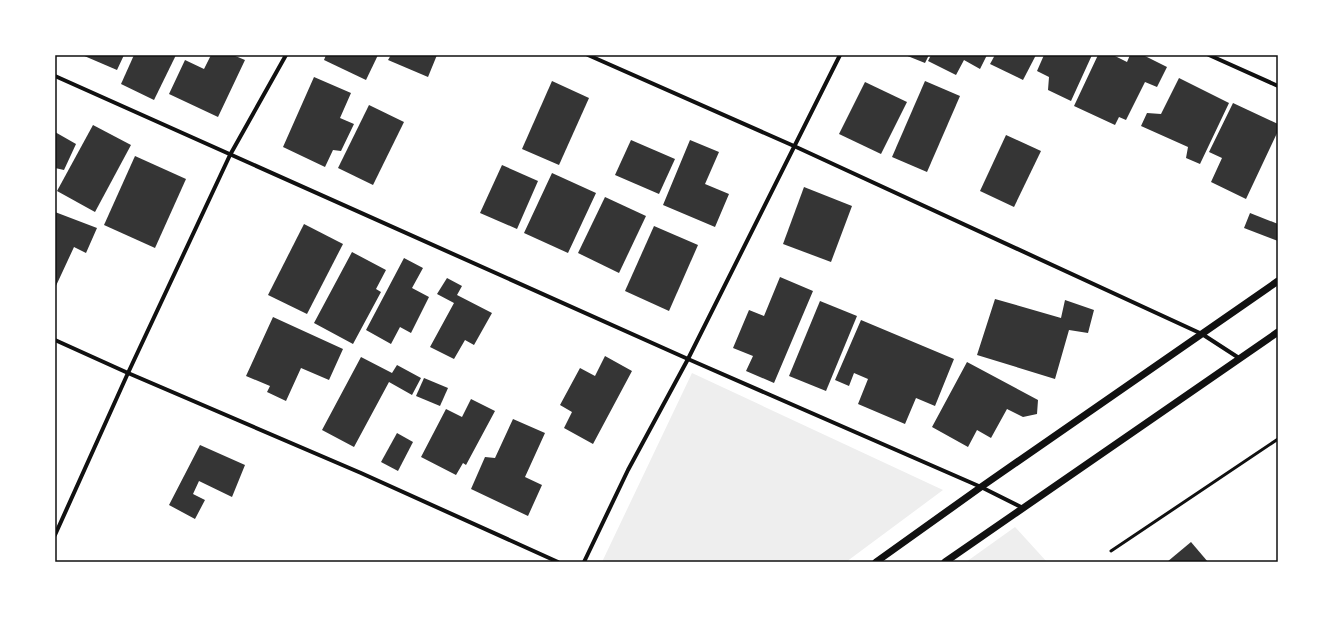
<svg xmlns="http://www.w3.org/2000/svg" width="1333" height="617" viewBox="0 0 1333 617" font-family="Signika,sans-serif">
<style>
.green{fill:#eee}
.building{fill:#353535}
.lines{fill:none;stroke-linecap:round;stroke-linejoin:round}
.service{stroke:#111;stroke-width:3}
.minor{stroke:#111;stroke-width:4}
.tertiary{stroke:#111;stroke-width:7}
.neatline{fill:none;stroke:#111;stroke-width:1.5}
</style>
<rect width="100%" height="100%" fill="#fff"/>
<!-- green -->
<g class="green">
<polygon points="692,373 943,490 846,562 602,562"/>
<polygon points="1015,527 1047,562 966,562"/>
</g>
<!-- building -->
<g class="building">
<polygon points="82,55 124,55 117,70"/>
<polygon points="134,55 176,55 154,100 121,84"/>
<polygon points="211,55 233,55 245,60 218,117 169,94 185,60 204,69"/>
<polygon points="326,55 378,55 366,80 324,60"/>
<polygon points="391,55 437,55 428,77 388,60"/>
<polygon points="905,55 929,55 925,63"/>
<polygon points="931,55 987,55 980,69 964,60 956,75 928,61"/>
<polygon points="995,55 1036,55 1023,80 990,64"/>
<polygon points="1044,55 1092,55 1071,101 1048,90 1049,77 1037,71"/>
<polygon points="1098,55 1113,55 1127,62 1130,55 1143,55 1167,67 1157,87 1145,82 1126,120 1119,117 1115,125 1074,106"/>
<polygon points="314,77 351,93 340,118 354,124 341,151 333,150 325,167 283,147"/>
<polygon points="1179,78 1229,103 1200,164 1186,158 1188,147 1141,126 1147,113 1161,114"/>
<polygon points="552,81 589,98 559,165 522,149"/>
<polygon points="925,81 960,96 927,172 892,157"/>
<polygon points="865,82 907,102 881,154 839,134"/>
<polygon points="1233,103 1278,124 1278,131 1246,199 1211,182 1222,158 1209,152"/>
<polygon points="369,105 404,122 373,185 338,168"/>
<polygon points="93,125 131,145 95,212 57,191"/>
<polygon points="55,132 76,144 64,170 55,168"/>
<polygon points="1006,135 1041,151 1014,207 980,191"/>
<polygon points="631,140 675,159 659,194 615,175"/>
<polygon points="690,140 719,152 705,184 729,194 715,227 663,205"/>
<polygon points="135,156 186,179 155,248 104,225"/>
<polygon points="502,165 538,181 517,229 480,213"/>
<polygon points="552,173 596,193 568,253 524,233"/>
<polygon points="804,187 852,206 831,262 783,244"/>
<polygon points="605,197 646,216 619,273 578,253"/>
<polygon points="55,212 97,228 86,253 74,247 55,288"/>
<polygon points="1250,213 1278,224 1278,241 1244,228"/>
<polygon points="304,224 343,244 307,314 268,295"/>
<polygon points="654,226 698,245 669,311 625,291"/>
<polygon points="352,252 386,270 376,289 381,292 353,344 314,323"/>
<polygon points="404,258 423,268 412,288 429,297 411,333 400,327 391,344 366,330"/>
<polygon points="780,277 813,291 774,383 746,371 753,356 733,348 749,310 764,316"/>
<polygon points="447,278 462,286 457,295 492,313 474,345 465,340 454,359 430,347 454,303 437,294"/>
<polygon points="995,299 1061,318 1065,300 1094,310 1088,333 1069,330 1055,379 977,355"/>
<polygon points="820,301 857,316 826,391 789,376"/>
<polygon points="273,317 343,349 329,380 301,368 286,401 267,392 270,386 246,376"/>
<polygon points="861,320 954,359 935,406 916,398 905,424 858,404 868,379 854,373 849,386 835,380"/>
<polygon points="605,356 632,371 593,444 564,428 572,412 560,405 580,368 595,376"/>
<polygon points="361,357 392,373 397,365 421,378 412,395 389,382 354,447 322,430"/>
<polygon points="967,362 1038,400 1037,414 1023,417 1007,409 991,438 977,430 968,447 932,427"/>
<polygon points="424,378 448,388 440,406 416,396"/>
<polygon points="471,399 495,411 466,465 463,463 456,475 421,457 446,409 462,417"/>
<polygon points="513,419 545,433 525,477 542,485 528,516 471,489 485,457 495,458"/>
<polygon points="397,433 413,442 398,471 381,462"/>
<polygon points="200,445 245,465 232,497 199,481 193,494 205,500 195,519 169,505"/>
<polygon points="1191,542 1208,562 1167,562"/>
</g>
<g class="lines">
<!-- service -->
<polyline class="service" points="1111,551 1278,439"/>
<!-- minor -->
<g class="minor">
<polyline points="588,55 794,146 1202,334 1239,358"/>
<polyline points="1209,55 1278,86"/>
<polyline points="55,76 688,359 981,487 1023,508"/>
<polyline points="55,340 128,373 361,473 558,562"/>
<polyline points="55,535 128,373 230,155 286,55"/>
<polyline points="584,562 628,470 688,359 840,55"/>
</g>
<!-- tertiary -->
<g class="tertiary">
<polyline points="876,562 981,487 1278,281"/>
<polyline points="945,562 1278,332"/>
</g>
</g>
<!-- border -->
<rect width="1333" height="617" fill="none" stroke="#ffffff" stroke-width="112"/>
<rect x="56" y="56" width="1221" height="505" class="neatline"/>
</svg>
